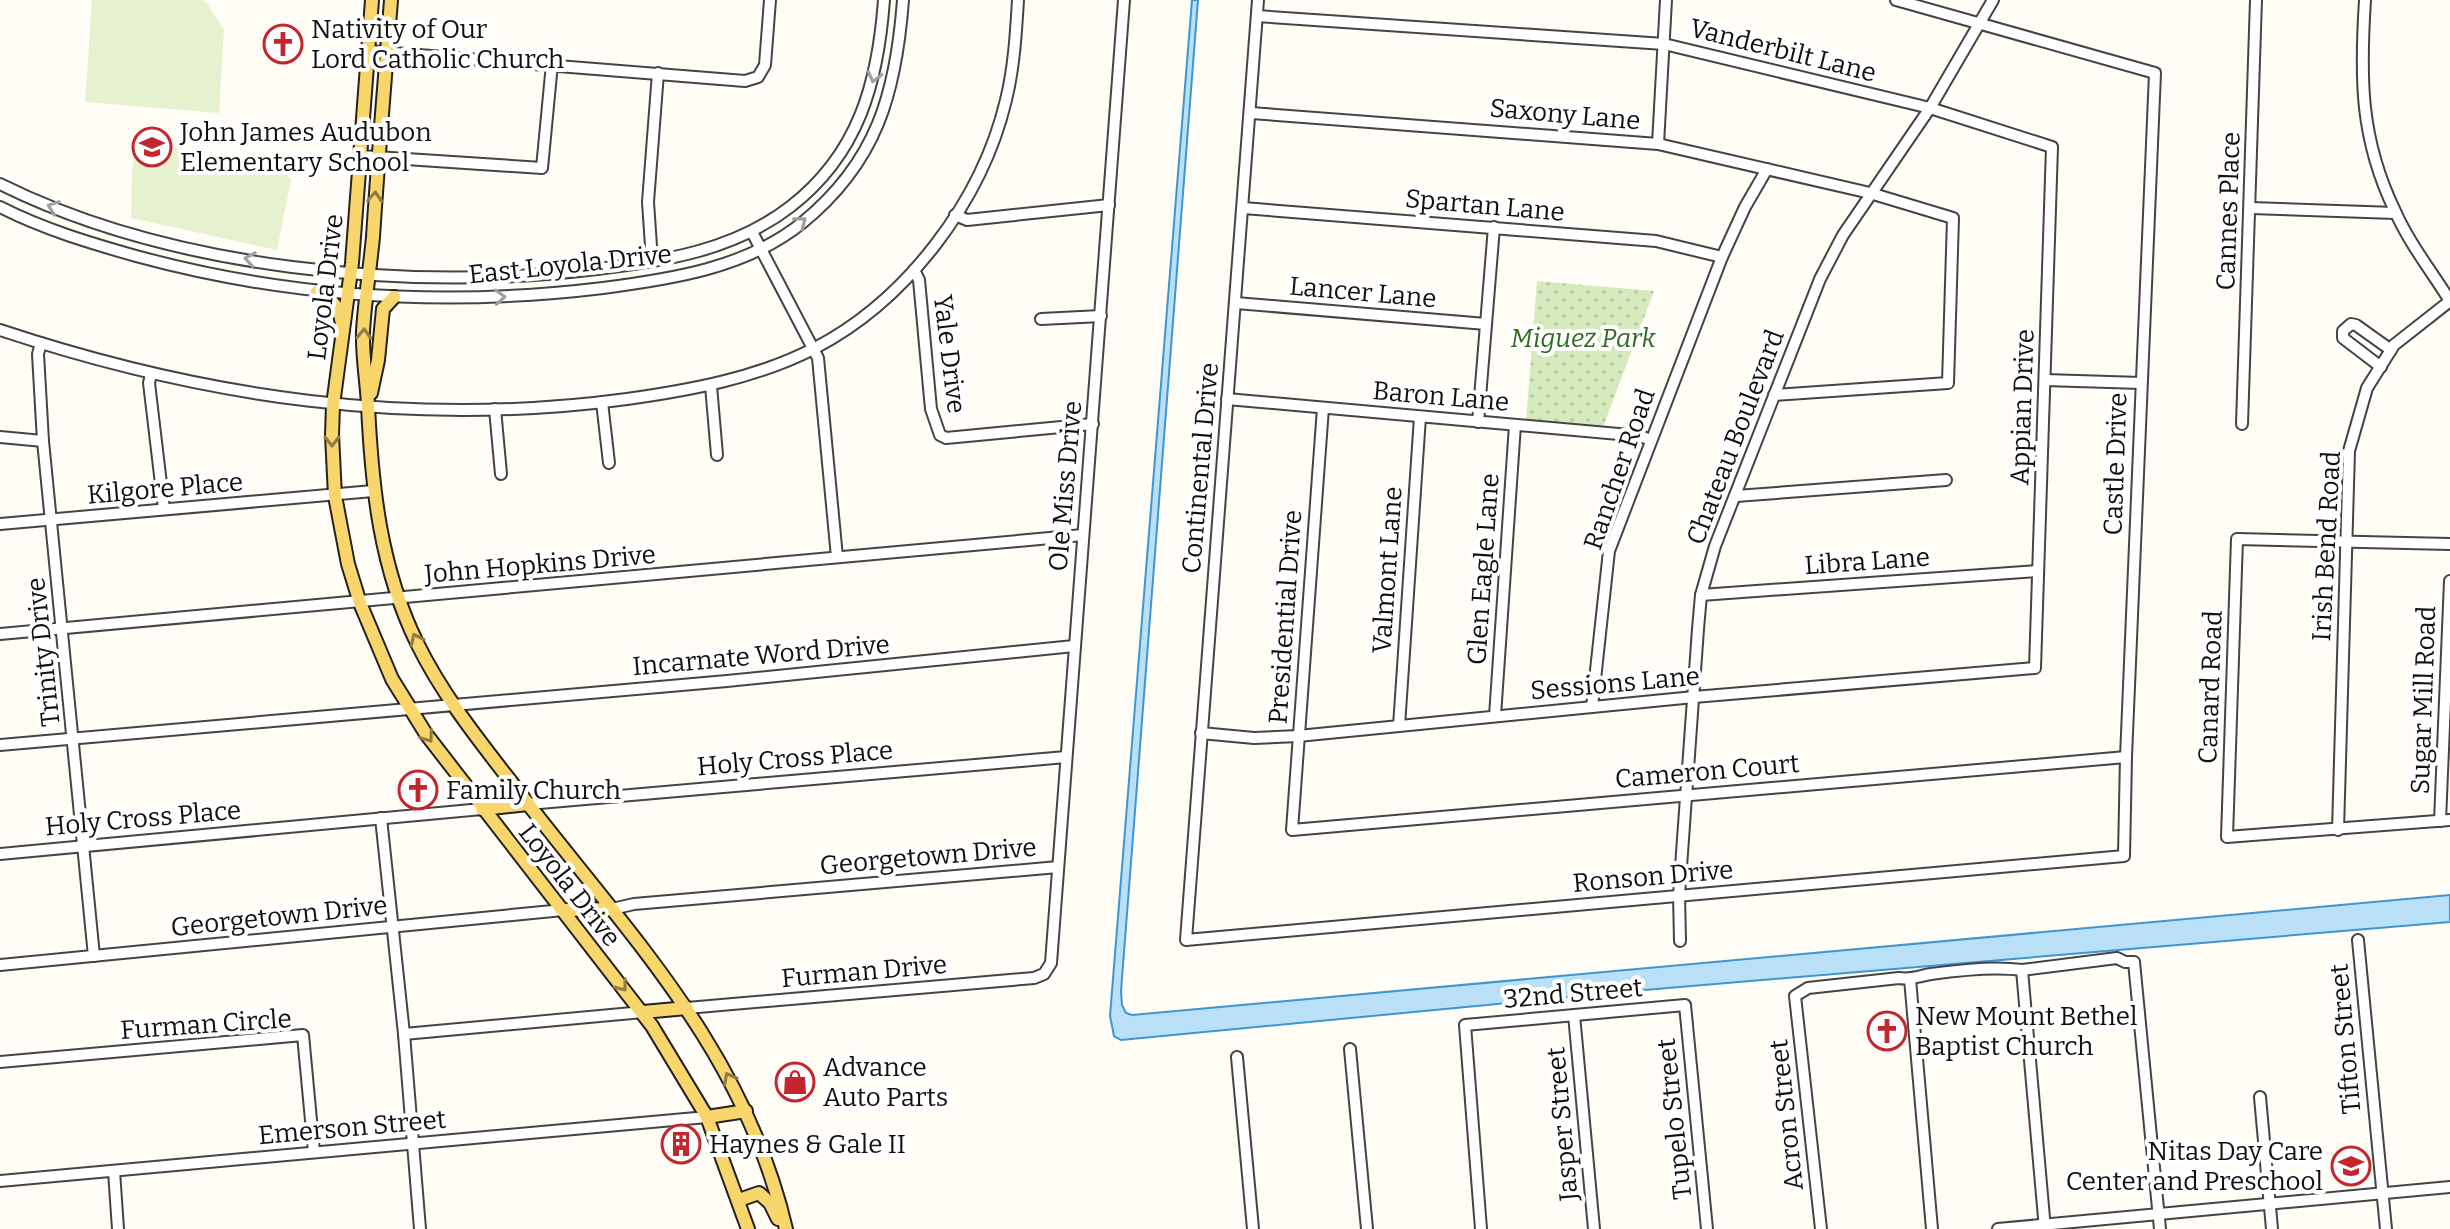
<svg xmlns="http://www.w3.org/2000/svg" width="2450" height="1229" viewBox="0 0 2450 1229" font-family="Bitter,serif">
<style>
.park{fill:url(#park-dots)}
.pitch{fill:#e6f2cf}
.water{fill:#b9e0f7;stroke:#3f96cf;stroke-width:2}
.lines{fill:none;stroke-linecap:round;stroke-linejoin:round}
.minor-casing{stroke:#444;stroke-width:14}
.major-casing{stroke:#222;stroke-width:16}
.minor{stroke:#fff;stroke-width:10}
.major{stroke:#f9d66b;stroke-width:12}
.oneway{stroke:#a0a0a0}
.oneway2{stroke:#917d42}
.labels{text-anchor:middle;stroke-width:8;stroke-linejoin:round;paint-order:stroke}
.poi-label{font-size:26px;fill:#111;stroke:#fff;text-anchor:start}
.street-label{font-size:26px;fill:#111;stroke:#fff}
.park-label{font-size:26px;font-style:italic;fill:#2f6b1f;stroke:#fff}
</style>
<defs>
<pattern id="park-dots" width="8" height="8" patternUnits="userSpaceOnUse" patternTransform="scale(2)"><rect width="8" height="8" fill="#d5ebbd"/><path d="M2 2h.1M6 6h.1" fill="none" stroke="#b6c8a1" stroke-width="1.8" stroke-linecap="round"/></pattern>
</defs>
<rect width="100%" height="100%" fill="#fffdf5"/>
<!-- park -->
<polygon class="park" points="1537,281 1654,291 1603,427 1526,420"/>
<!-- pitch -->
<g class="pitch">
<polygon points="92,0 202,0 206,2 224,30 219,113 85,102"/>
<polygon points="144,141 286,172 291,180 277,250 131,218 132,169 137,146"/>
</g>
<!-- water -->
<polygon class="water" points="1192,0 1198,0 1121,991 1122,1005 1126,1013 1132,1015 2450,895 2450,922 1633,991 1121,1040 1114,1036 1110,1016"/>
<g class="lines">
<!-- minor casing -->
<g class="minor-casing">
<g id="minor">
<polyline points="1258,0 1186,940 2124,856 2126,757 2155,73 1896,0"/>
<path d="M 2365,0 C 2360,78 2360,139 2395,211 C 2409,243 2432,272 2450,301"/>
<polyline points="369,51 745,81 758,77 765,65 770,0"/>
<polyline points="1251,113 1658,144 1870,193 1953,218 1948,383 1774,395"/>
<polyline points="1658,144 1666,0"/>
<polyline points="361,156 542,168 552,64"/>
<path d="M 0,184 C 171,269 409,292 597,269 C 666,261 734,250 790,207 C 859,154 878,82 884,0"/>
<path d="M 0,207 C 43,229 90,243 136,256 C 290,298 446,307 603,288 C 672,279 746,268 802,223 C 877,162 896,93 903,0"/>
<polyline points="1243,208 1656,241 1722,257"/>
<polyline points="2251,208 2395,213"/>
<polyline points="955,215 967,220 1109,205"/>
<polyline points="752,232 818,358 837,557"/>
<polyline points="652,261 648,202 658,73"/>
<polyline points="914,270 919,280 931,409 940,435 946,438 1093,424"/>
<polyline points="1236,303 1486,324"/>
<polyline points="1041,319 1101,316"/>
<path d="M 0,330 C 205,398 412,428 627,399 C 691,390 757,378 815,348 C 907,300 982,201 1006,100 C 1014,68 1016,33 1018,0"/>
<polyline points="41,343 38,354 43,441 94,956"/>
<polyline points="2381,367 2343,338 2343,331 2351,324 2356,325 2391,350"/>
<polyline points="151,374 149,383 164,509"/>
<polyline points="2045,380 2141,383"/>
<polyline points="711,386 717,455"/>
<polyline points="1227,399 1641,436 1650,440"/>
<polyline points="602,402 609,463"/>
<polyline points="1323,408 1292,830 2126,757"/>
<polyline points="495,409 501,474"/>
<polyline points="1478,422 1494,227"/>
<polyline points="2242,424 2256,0"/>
<polyline points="0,437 43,441"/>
<polyline points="1736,496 1946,480"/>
<polyline points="0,524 373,491"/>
<polyline points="2450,544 2237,539 2227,837 2450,820"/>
<polyline points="1701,595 2036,571"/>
<polyline points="0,634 1083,535"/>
<polyline points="1592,707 1609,551 1722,257 1745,207 1767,169"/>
<polyline points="1495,716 1515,425"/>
<polyline points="1399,726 1420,417"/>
<polyline points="1201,733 1254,738 1298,736 1694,697 2035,668 2052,147 1930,108 1664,44 1257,16"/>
<polyline points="0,745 727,681 1074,646"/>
<polyline points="528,804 1066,757"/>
<polyline points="381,818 404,1034 420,1229"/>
<polyline points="2440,821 2450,581"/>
<polyline points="2338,830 2349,451 2367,388 2394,345 2450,301"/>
<polyline points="0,854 482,809"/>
<polyline points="612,909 634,904 1058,867"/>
<polyline points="2358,940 2386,1229"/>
<polyline points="1680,941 1679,895 1698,629 1701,595 1715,546 1820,279 1843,235 1930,108 1993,0"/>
<polyline points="0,965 563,910"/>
<polyline points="2022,970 2045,1229"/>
<polyline points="1910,979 1932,1229"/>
<polyline points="687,1008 1034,978 1044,974 1051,963 1124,0"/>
<polyline points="1574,1015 1594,1229"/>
<polyline points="404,1034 643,1012"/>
<polyline points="1350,1049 1367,1229"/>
<polyline points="1237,1057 1253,1229"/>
<polyline points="0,1062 303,1035 314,1152"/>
<polyline points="2260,1097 2272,1229"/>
<polyline points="114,1171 118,1229"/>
<polyline points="0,1181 707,1117"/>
<polyline points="1481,1229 1465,1025 1685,1005 1707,1229"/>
<path d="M 1821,1229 L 1795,996 L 1808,988 L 1899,978 C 1911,980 1919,976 1931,974 C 1959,970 1994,966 2022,970 L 2117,958 L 2125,962 L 2134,962 L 2160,1229"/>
<polyline points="1998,1229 2450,1187"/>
</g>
</g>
<!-- major casing -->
<g class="major-casing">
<g id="major">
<polyline points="372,0 352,263 333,405 332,435 335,496 348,564 360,603 392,679 426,734 652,1026 707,1117 748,1229"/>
<path d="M 391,0 C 385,79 378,158 373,237 C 370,268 365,299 363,331 C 362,356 367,381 368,406 C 372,488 380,567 417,643 C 442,694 477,738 512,783 C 622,928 743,1045 786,1229"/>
<path d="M 317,292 C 333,300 340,307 342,325"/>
<polyline points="371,393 378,360 383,309 394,297"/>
<polyline points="482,809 528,804"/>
<polyline points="563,910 612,909"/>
<polyline points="643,1012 687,1008"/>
<polyline points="707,1117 746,1111"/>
<polyline points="739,1200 759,1193 770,1203 778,1219"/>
</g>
</g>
<!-- minor -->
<use href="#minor" class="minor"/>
<!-- major -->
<use href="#major" class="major"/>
</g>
<!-- one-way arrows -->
<defs><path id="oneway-chevron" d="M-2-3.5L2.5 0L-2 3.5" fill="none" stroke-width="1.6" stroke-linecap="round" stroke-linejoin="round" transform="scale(2)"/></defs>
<g class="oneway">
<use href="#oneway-chevron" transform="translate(874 77) rotate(104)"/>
<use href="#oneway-chevron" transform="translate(53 207) rotate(-160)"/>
<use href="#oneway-chevron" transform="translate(801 222) rotate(-38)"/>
<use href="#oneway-chevron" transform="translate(250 259) rotate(-170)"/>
<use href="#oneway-chevron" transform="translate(500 297) rotate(-3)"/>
</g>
<g class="oneway2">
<use href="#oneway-chevron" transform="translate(375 197) rotate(-86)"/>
<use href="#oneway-chevron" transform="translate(364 334) rotate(-88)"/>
<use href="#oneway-chevron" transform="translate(332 441) rotate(90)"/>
<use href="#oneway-chevron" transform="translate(416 639) rotate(-115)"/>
<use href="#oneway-chevron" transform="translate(428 737) rotate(55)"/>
<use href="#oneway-chevron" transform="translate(622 986) rotate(52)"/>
<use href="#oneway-chevron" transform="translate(729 1078) rotate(-118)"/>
</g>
<!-- icons -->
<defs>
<g id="church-ring" transform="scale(2)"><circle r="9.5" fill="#fff" stroke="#c4262e" stroke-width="1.5"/><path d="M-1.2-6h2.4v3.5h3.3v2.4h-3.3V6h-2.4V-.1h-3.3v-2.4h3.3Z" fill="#c4262e"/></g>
<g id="school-ring" transform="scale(2)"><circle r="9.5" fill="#fff" stroke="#c4262e" stroke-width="1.5"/><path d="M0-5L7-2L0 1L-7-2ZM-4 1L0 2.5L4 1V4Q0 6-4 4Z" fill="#c4262e"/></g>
<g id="shop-ring" transform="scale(2)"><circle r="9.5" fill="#fff" stroke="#c4262e" stroke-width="1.5"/><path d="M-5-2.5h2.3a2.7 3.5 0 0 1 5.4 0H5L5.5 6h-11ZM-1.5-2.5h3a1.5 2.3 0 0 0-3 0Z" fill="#c4262e"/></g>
<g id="building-ring" transform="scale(2)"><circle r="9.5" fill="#fff" stroke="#c4262e" stroke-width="1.5"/><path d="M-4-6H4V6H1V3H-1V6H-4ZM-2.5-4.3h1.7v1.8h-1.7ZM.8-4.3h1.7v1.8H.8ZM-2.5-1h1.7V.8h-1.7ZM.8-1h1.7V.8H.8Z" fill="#c4262e"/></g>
</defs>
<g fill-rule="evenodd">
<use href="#church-ring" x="283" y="44"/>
<use href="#school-ring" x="152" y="147"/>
<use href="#church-ring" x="418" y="790"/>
<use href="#church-ring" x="1887" y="1031"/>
<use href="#shop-ring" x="795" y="1082"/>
<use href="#building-ring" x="681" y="1144"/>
<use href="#school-ring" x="2351" y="1166"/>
</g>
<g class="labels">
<!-- poi labels -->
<g class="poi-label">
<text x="311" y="38">Nativity of Our<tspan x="311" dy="30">Lord Catholic Church</tspan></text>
<text x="180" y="141">John James Audubon<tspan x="180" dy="30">Elementary School</tspan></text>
<text x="446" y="799">Family Church</text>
<text x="1915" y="1025">New Mount Bethel<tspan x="1915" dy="30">Baptist Church</tspan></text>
<text x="823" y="1076">Advance<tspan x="823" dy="30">Auto Parts</tspan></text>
<text x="709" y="1153">Haynes &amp; Gale II</text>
<text x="2323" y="1160" text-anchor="end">Nitas Day Care<tspan x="2323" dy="30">Center and Preschool</tspan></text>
</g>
<!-- street labels -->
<g class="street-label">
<text transform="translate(1783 50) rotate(14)" y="9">Vanderbilt Lane</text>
<text transform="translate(1565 114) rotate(5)" y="9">Saxony Lane</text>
<text transform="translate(1485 205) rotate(5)" y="9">Spartan Lane</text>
<text transform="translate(2228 211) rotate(-88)" y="9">Cannes Place</text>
<text transform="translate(570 264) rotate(-6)" y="9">East Loyola Drive</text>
<text transform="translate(325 287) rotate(-83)" y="9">Loyola Drive</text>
<text transform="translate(1363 292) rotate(5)" y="9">Lancer Lane</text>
<text transform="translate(950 354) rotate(83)" y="9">Yale Drive</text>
<text transform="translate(1441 396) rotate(5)" y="9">Baron Lane</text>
<text transform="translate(2022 407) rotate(-88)" y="9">Appian Drive</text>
<text transform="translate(1735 437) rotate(-69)" y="9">Chateau Boulevard</text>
<text transform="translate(2115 464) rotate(-88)" y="9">Castle Drive</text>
<text transform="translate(1200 468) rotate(-85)" y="9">Continental Drive</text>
<text transform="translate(1619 469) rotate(-71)" y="9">Rancher Road</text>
<text transform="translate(1065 486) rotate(-85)" y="9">Ole Miss Drive</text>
<text transform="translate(165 488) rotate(-5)" y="9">Kilgore Place</text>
<text transform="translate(2326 546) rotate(-87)" y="9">Irish Bend Road</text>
<text transform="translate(1867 561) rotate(-4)" y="9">Libra Lane</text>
<text transform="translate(540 564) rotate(-5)" y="9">John Hopkins Drive</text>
<text transform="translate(1483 569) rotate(-86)" y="9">Glen Eagle Lane</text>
<text transform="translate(1387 570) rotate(-86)" y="9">Valmont Lane</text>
<text transform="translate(1285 617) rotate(-86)" y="9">Presidential Drive</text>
<text transform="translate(43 652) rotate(-96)" y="9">Trinity Drive</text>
<text transform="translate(761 655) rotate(-5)" y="9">Incarnate Word Drive</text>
<text transform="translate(1615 683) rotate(-5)" y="9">Sessions Lane</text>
<text transform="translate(2210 687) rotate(-88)" y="9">Canard Road</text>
<text transform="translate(2423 700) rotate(-88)" y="9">Sugar Mill Road</text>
<text transform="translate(795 758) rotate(-5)" y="9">Holy Cross Place</text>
<text transform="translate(1707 771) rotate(-5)" y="9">Cameron Court</text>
<text transform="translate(143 818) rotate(-5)" y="9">Holy Cross Place</text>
<text transform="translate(928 856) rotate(-5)" y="9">Georgetown Drive</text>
<text transform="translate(1653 876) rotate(-5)" y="9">Ronson Drive</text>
<text transform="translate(570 885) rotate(52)" y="9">Loyola Drive</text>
<text transform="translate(279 916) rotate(-6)" y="9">Georgetown Drive</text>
<text transform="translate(864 971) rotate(-5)" y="9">Furman Drive</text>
<text transform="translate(1573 993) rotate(-5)" y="9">32nd Street</text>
<text transform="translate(206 1024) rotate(-4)" y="9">Furman Circle</text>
<text transform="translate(2345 1039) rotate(-95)" y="9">Tifton Street</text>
<text transform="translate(1786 1115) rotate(-96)" y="9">Acron Street</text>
<text transform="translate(1674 1119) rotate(-96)" y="9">Tupelo Street</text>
<text transform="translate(1562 1124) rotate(-95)" y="9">Jasper Street</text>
<text transform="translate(352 1127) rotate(-5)" y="9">Emerson Street</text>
</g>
<!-- park labels -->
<g class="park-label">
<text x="1583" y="347">Miguez Park</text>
</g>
</g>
</svg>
